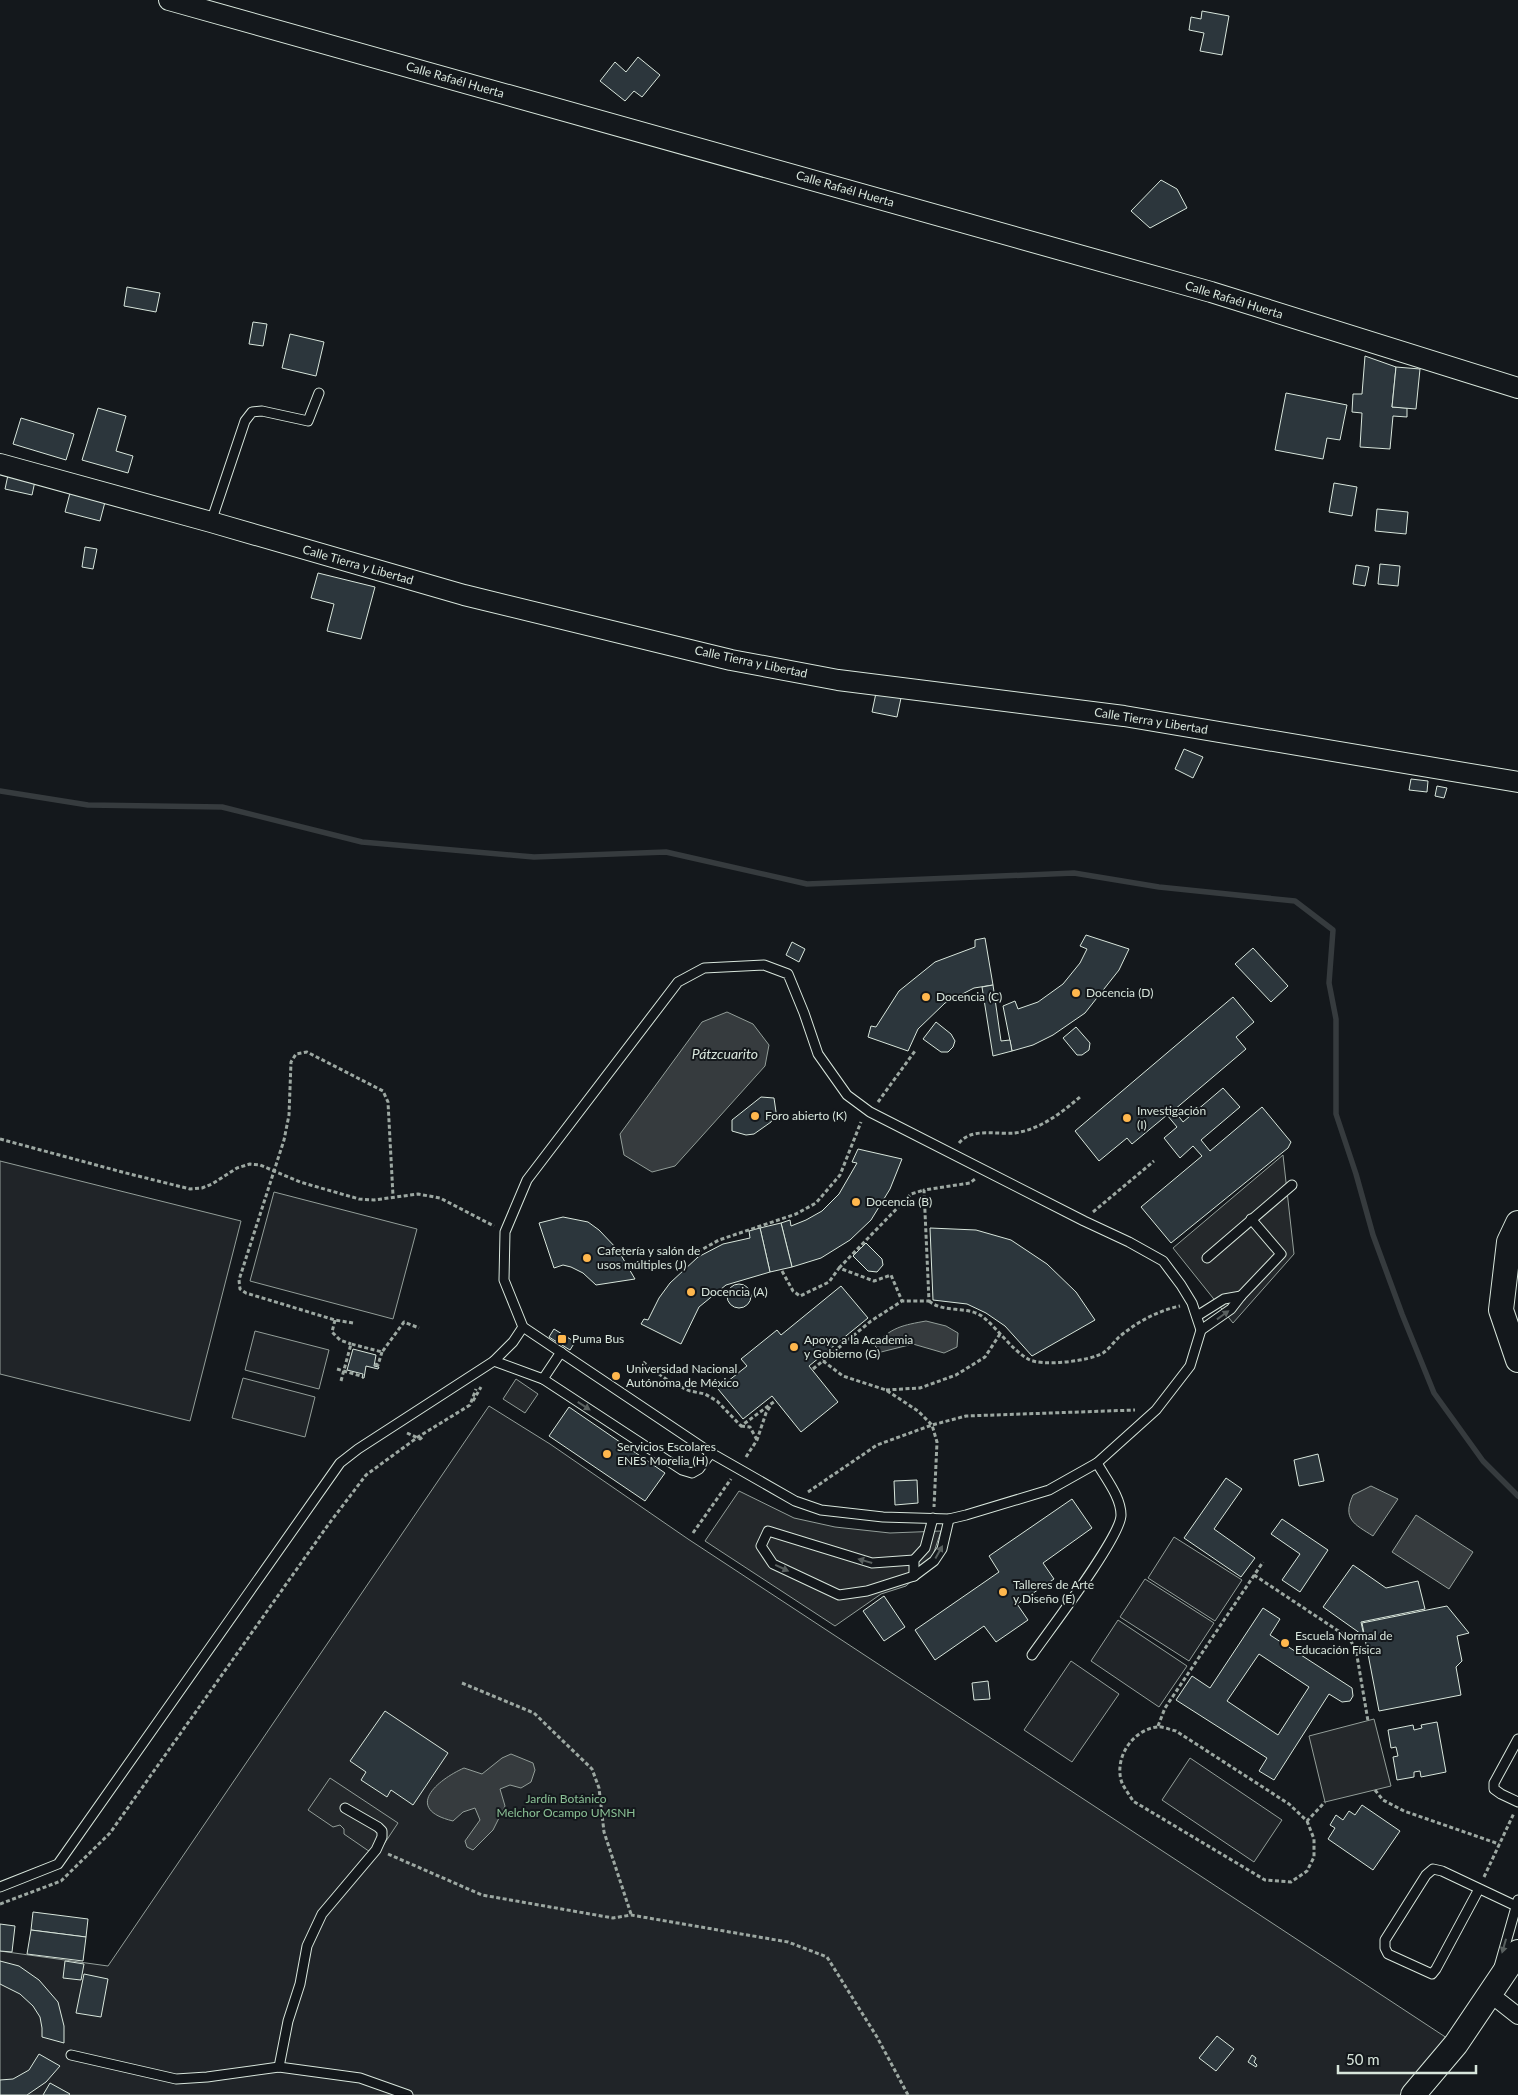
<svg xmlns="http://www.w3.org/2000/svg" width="1518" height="2095" viewBox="0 0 1518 2095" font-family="Lato,sans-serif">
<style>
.green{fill:#202428;stroke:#939e99}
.parking{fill:#24282b;stroke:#939e99}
.water{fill:#363b3e;stroke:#939e99}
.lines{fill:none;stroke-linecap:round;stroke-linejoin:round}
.stream{stroke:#363b3e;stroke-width:5.5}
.building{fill:#2c363c;stroke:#d8e6dc;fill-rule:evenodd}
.service-casing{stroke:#d8e6dc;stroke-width:11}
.minor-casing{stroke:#d8e6dc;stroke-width:18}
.tertiary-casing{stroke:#d8e6dc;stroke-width:22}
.secondary-casing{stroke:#d8e6dc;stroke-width:26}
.path{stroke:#9da8a2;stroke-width:3;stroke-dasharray:4 2.5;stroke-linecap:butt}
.service{stroke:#14181c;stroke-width:9}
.minor{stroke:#14181c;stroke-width:16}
.tertiary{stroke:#14181c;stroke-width:20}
.secondary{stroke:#14181c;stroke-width:24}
.oneway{fill:#59605f}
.poi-dot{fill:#ffb74d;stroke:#14181c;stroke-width:2}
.labels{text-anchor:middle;stroke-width:4;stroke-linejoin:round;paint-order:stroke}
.street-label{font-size:12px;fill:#d8e6dc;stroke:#14181c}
.poi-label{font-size:12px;fill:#d8e6dc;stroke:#14181c;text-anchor:start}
.park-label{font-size:12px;fill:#8ac095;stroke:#14181c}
.water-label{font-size:14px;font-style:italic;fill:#d8e6dc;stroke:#14181c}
</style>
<rect width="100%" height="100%" fill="#14181c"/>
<!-- green -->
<g class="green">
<polygon points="0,1161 241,1221 190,1421 0,1374"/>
<polygon points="274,1192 417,1229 393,1319 250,1281"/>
<polygon points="255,1331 329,1350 319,1389 245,1370"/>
<polygon points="243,1378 315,1397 305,1437 232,1418"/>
<polygon points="489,1406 550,1444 688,1539 1453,2042 1409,2095 0,2095 0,1951 108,1966"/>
<polygon points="1174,1537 1242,1580 1215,1621 1148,1578"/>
<polygon points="1145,1579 1214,1623 1189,1661 1120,1617"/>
<polygon points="1118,1620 1187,1666 1159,1707 1091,1661"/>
<polygon points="1071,1661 1119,1694 1072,1762 1024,1730"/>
<polygon points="1190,1758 1282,1820 1254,1862 1162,1800"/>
</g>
<!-- parking -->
<g class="parking">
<polygon points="1283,1155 1294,1254 1233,1323 1173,1248"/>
<polygon points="516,1379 538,1394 525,1413 503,1399"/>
<polygon points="739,1491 794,1518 835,1527 890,1533 941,1531 930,1564 906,1586 881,1594 835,1626 705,1541"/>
<polygon points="1374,1719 1391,1786 1325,1802 1309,1736"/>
<polygon points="330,1778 398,1823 376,1856 344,1834 344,1829 340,1825 333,1827 308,1810"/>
</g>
<!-- water -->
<g class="water">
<polygon points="727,1012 753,1024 769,1045 765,1066 675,1166 652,1172 624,1155 620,1134 702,1022"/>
<path d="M 926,1321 L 946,1326 L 958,1333 L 957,1347 L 944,1353 L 913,1344 L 881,1352 L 875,1346 C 890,1327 904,1325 926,1321 Z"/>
<path d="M 1371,1486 L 1398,1499 L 1373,1536 C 1354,1524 1342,1519 1353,1495 Z"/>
<polygon points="1416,1515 1473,1552 1449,1589 1392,1552"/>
<path d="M 511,1754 L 533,1763 L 535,1770 L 531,1782 L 521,1788 L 510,1785 L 500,1789 L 505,1806 L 493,1830 L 473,1850 L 467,1847 L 465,1841 L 480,1820 L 475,1808 L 463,1812 L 453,1821 C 403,1809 437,1780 464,1768 L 482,1774 L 502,1758 Z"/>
</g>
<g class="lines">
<!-- stream -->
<polyline class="stream" points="0,791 88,805 222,807 362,842 534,857 666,852 807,884 1074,873 1159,887 1295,901 1333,930 1329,983 1336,1019 1336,1114 1356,1174 1373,1235 1402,1314 1434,1393 1483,1461 1518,1496"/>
</g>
<!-- building -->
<g class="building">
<polygon points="1202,11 1229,16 1222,55 1200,51 1204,33 1189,30 1191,17 1201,19"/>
<polygon points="638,57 660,75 642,97 634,91 625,101 600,81 615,62 626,72"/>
<polygon points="1161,180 1177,189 1187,208 1150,228 1131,211"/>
<polygon points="127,287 160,293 156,312 124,306"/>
<polygon points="253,322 267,324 263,346 249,344"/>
<polygon points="290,334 324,342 316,376 282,368"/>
<polygon points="1365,356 1396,367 1392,407 1407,408 1407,417 1393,416 1390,449 1360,447 1362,413 1352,412 1353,394 1362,394"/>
<polygon points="1396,367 1420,369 1416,409 1392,407"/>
<polygon points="1286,393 1347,405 1340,440 1327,438 1323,459 1275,450"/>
<polygon points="98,408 126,416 116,451 133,456 128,473 82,460"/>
<polygon points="21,418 74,434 66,460 13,444"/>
<polygon points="8,475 35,481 32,495 5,489"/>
<polygon points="1334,483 1357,487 1352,516 1329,512"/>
<polygon points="70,493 105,502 100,521 65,512"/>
<polygon points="1377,509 1408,512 1406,534 1375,531"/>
<polygon points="85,547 97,549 93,569 82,567"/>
<polygon points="1380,564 1400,566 1398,586 1378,584"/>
<polygon points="1356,565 1369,567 1365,586 1353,584"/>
<polygon points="318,573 375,587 361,639 327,631 334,604 311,598"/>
<polygon points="876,693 901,698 897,717 872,712"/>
<polygon points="1184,749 1203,757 1193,778 1175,769"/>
<polygon points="1411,779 1428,781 1427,792 1409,790"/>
<polygon points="1437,786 1447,788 1444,798 1435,796"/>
<polygon points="1086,935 1129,949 1119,970 1085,1013 1053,1035 1033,1045 1012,1051 1003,1006 1015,1001 1018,1009 1038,1002 1063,984 1080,963 1087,949 1080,946"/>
<polygon points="985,938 993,985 974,988 945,1003 918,1029 908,1051 868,1037 871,1026 876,1027 899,991 935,962 975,947 975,940"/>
<polygon points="792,942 805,949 799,962 786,955"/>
<polygon points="1253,948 1288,986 1271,1002 1235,964"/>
<polygon points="993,985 1001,1041 1010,1040 1012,1051 993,1056 982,987"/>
<polygon points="1233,997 1254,1022 1236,1037 1246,1049 1174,1110 1183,1122 1223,1088 1240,1107 1201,1140 1210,1151 1262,1107 1291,1142 1288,1148 1171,1243 1141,1207 1202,1156 1193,1146 1180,1158 1164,1138 1177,1127 1167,1115 1132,1144 1127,1138 1099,1161 1075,1131"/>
<polygon points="936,1022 951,1034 955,1041 953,1047 948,1052 941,1052 923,1039"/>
<polygon points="1076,1027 1090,1043 1089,1050 1082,1055 1077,1055 1063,1038"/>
<polygon points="761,1097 774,1098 776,1112 771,1122 754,1134 746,1135 732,1131 732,1120"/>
<polygon points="858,1149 902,1159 890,1189 871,1220 850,1240 821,1258 792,1267 781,1223 790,1220 791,1226 806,1220 822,1211 839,1194 857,1163 852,1162"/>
<polygon points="563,1217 588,1222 599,1230 618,1250 635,1279 596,1285 583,1273 571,1267 563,1265 554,1268 539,1223"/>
<polygon points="781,1223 792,1267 770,1272 760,1228"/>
<polygon points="760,1228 770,1272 726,1285 699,1307 681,1344 641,1324 644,1319 648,1320 659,1298 670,1283 698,1257 723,1244 750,1238 749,1231"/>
<polygon points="930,1228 976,1230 1011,1240 1047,1264 1076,1292 1095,1320 1032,1356 1005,1326 986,1313 967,1304 933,1300"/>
<polygon points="866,1243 882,1259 883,1265 877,1272 868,1271 853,1256"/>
<circle cx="739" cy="1296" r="12"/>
<polygon points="841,1286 868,1318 809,1366 838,1402 801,1432 772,1396 743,1419 718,1389 747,1366 741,1359 777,1330 781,1335"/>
<polygon points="554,1329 575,1342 570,1350 549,1337"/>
<polygon points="353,1349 376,1355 374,1366 379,1367 378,1369 366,1366 364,1378 362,1378 363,1374 347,1370"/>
<polygon points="569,1407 665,1473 645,1501 549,1436"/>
<polygon points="1318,1454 1324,1481 1299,1486 1294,1460"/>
<polygon points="1226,1478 1242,1489 1214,1529 1255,1558 1241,1577 1184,1538"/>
<polygon points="917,1480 918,1503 895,1505 894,1481"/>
<polygon points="1072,1499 1092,1528 1043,1563 1054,1579 1017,1604 1028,1620 996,1642 984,1626 935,1660 915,1630 999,1572 989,1556"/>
<polygon points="1282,1519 1328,1550 1300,1592 1282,1580 1300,1554 1271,1534"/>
<polygon points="1353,1565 1386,1588 1418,1581 1425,1609 1361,1622 1364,1636 1323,1607"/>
<polygon points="884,1596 905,1627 884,1641 863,1611"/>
<polygon points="1447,1606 1469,1633 1457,1636 1462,1661 1456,1667 1461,1695 1379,1711 1362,1623"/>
<path d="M 1263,1608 L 1280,1619 L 1270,1635 L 1352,1688 L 1353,1696 L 1350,1701 L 1342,1702 L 1329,1694 L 1274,1780 L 1259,1771 L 1267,1758 L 1176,1700 L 1192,1676 L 1210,1688 ZM 1259,1654 L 1309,1687 L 1278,1735 L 1227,1701 Z"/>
<polygon points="988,1681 990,1699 974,1700 972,1683"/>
<polygon points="385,1711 448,1753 413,1805 391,1790 387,1797 361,1780 366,1772 350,1761"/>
<polygon points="1437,1722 1446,1772 1421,1777 1420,1771 1414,1772 1414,1777 1397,1780 1393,1757 1398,1756 1396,1747 1391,1748 1388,1730 1413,1725 1414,1730 1422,1728 1421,1725"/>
<polygon points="1362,1805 1400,1831 1373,1870 1328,1839 1335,1828 1330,1825 1336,1815 1343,1820 1349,1811 1355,1815"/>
<polygon points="33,1912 88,1919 86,1937 31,1930"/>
<polygon points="0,1924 15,1926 12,1952 0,1951"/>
<polygon points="31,1930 86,1937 83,1961 27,1954"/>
<polygon points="0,1961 19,1966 39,1980 58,2002 64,2026 64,2043 42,2037 42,2028 40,2017 33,2006 20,1994 0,1984"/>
<polygon points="65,1961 84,1964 81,1980 63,1978"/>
<polygon points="84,1974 108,1979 101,2017 76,2013"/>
<polygon points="1217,2036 1234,2049 1216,2071 1199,2058"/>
<polygon points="39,2054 60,2066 46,2082 27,2095 0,2095 0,2080 13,2079 29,2070"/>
<polygon points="1252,2055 1256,2058 1254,2062 1257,2065 1256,2067 1248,2062"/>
<polygon points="50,2083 70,2094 69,2095 43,2095"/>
</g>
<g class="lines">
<!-- service casing -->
<g class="service-casing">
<g id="service">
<polyline points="211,522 245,421 252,412 262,411 308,421 319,393"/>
<polygon points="764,965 788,974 804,1013 818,1054 847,1095 870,1112 1084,1221 1129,1242 1163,1261 1181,1285 1192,1303 1201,1330 1190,1366 1156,1410 1097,1463 1049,1490 966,1515 949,1519 883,1517 821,1510 795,1501 711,1453 523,1327 504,1280 505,1232 527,1180 678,982 704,968"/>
<polyline points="1207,1258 1292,1185"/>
<polyline points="1197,1316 1224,1299 1241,1296"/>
<polyline points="1201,1330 1231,1309 1241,1296 1281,1254 1251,1219"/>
<polyline points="494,1361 543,1379 561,1352"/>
<polyline points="543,1379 682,1470 692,1473 699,1469 711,1453"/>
<polyline points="914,1560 872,1563 768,1531 761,1546 773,1564 839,1595 867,1591 914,1576 934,1561 942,1549 949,1519"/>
<polyline points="914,1576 914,1560 925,1548 933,1518"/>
<path d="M 1032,1655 C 1048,1632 1121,1537 1121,1515 C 1121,1497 1106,1479 1097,1463"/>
<polyline points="1518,1739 1494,1783 1494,1789 1501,1794 1518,1802"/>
<polyline points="0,1887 58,1864 340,1463 358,1449 494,1361 513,1342 523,1327"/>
<polyline points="1479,1889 1436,1969 1432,1974 1388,1954 1385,1948 1385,1940 1426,1875 1433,1869 1442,1871 1516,1906"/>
<polyline points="1499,1967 1518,1900"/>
<polyline points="71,2055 176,2079 207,2077 279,2067 360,2078 408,2095"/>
<polyline points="279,2067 288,2021 300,1984 307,1946 322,1914 376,1850 382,1837 382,1831 378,1827 345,1808"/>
</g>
</g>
<!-- minor casing -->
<g class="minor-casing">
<polyline id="minor" points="1499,2001 1518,2016"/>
</g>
<!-- tertiary casing -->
<g class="tertiary-casing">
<g id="tertiary">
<polyline points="169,0 1211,292 1518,388"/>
<polyline points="0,464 211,522 464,595 731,660 838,680 1124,716 1518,782"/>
</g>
</g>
<!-- secondary casing -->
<g class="secondary-casing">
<g id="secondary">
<polyline points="1518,1223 1509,1242 1501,1310 1518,1360"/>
<polyline points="1413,2095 1456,2044 1518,1952"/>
</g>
</g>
<!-- path -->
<g class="path">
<polyline points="878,1102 915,1051"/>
<polyline points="0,1139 122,1172 190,1189 202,1188 212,1184 237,1168 250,1164 260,1165 300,1182 359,1199 374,1200 418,1194 440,1198 494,1226"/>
<path d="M 959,1143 C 972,1127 998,1135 1015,1133 C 1041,1129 1061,1113 1080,1097"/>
<polyline points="1093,1212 1154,1161"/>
<polyline points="692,1255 719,1240 796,1214 816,1203 840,1175 861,1122"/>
<polyline points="839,1268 911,1194 924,1190"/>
<polyline points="782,1271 793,1291 800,1296 829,1282 839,1268 874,1281 891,1275 902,1301"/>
<path d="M 929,1301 C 945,1314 967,1305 983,1317 C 999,1330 1011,1349 1028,1359 C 1041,1367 1090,1361 1103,1353 C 1109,1349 1114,1342 1119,1337 C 1137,1322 1157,1311 1180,1306"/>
<polyline points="335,1320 332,1332 340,1340 351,1344"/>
<polyline points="353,1323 335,1320 246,1293 240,1289 239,1280 284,1140 289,1115 291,1062 296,1054 307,1052 383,1091 388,1102 393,1196"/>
<polyline points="823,1361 843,1376 886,1390 918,1411 932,1425 937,1442 934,1507"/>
<polyline points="643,1362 670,1382 690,1391 705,1394 717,1401 741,1426 775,1401"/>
<polyline points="375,1364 378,1365 382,1352"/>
<polyline points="337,1369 361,1376"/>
<polyline points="813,1369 871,1321 902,1301 929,1301 924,1190 970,1183 975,1179"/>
<polyline points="341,1381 351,1344 382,1352 404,1322 419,1328"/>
<polyline points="886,1390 920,1388 956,1375 985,1357 1000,1334"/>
<polyline points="473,1401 481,1387"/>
<polyline points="741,1426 750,1427 757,1440"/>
<polyline points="407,1433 420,1439 424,1436"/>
<polyline points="746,1457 757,1440 766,1413 771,1405"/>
<polyline points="808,1492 877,1445 932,1425 966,1416 1135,1410"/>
<polyline points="693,1533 731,1479"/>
<polyline points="1254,1575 1349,1638 1356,1650 1368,1721"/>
<polyline points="462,1683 534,1713 592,1769 599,1788 604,1832 631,1914"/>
<polyline points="1158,1726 1165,1708 1263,1562"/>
<polyline points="1375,1790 1383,1800 1404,1811 1499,1844"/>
<path d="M 1307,1821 L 1314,1839 L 1314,1857 L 1307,1871 L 1291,1882 L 1265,1880 L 1133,1801 C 1129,1794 1123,1787 1121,1780 C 1115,1756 1133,1730 1157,1727 C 1162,1726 1171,1730 1176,1731 L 1289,1804 L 1307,1821 L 1325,1802"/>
<polyline points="388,1854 482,1895 613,1918 631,1915 788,1942 827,1957 877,2037 908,2095"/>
<polyline points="1484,1877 1514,1813"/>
<polyline points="0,1904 61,1881 110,1833 328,1525 366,1475 418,1437 470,1405 476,1389"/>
</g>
<!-- service -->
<use href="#service" class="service"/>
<!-- minor -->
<use href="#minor" class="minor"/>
<!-- tertiary -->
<use href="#tertiary" class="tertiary"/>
<!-- secondary -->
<use href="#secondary" class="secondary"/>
</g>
<!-- one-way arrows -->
<defs><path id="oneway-solid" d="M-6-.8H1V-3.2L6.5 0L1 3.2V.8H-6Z" transform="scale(1.25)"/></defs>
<g class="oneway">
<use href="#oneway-solid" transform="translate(1223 1315) rotate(-36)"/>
<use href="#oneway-solid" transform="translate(584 1406) rotate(33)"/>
<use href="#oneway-solid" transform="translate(939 1552) rotate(-61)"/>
<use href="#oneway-solid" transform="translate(865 1561) rotate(-164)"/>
<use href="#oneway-solid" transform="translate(782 1568) rotate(25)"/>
<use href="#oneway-solid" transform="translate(1504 1946) rotate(106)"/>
</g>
<!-- markers -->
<g class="poi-dot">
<circle cx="1076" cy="993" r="5"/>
<circle cx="926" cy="997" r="5"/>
<circle cx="755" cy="1116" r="5"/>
<circle cx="1127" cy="1118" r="5"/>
<circle cx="856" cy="1202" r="5"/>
<circle cx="587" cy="1258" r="5"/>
<circle cx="691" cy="1292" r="5"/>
<rect x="557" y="1334" width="10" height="10" rx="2.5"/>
<circle cx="794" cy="1347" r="5"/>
<circle cx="616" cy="1376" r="5"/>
<circle cx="607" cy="1454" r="5"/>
<circle cx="1003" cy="1592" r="5"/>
<circle cx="1285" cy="1643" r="5"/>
</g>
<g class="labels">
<!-- street labels -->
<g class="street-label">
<text transform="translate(455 80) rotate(16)" y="4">Calle Rafaél Huerta</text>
<text transform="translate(845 189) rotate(16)" y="4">Calle Rafaél Huerta</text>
<text transform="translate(1234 300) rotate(17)" y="4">Calle Rafaél Huerta</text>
<text transform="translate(358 565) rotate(16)" y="4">Calle Tierra y Libertad</text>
<text transform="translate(751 662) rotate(12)" y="4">Calle Tierra y Libertad</text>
<text transform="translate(1151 721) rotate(9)" y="4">Calle Tierra y Libertad</text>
</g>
<!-- poi labels -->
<g class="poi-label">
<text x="1086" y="997">Docencia (D)</text>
<text x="936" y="1001">Docencia (C)</text>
<text x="1137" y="1115">Investigación<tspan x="1137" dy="14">(I)</tspan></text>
<text x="765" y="1120">Foro abierto (K)</text>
<text x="866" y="1206">Docencia (B)</text>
<text x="597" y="1255">Cafetería y salón de<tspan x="597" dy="14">usos múltiples (J)</tspan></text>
<text x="701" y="1296">Docencia (A)</text>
<text x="572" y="1343">Puma Bus</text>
<text x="804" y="1344">Apoyo a la Academia<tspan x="804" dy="14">y Gobierno (G)</tspan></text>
<text x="626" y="1373">Universidad Nacional<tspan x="626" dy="14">Autónoma de México</tspan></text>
<text x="617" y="1451">Servicios Escolares<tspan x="617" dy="14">ENES Morelia (H)</tspan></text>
<text x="1013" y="1589">Talleres de Arte<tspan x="1013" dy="14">y Diseño (E)</tspan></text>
<text x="1295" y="1640">Escuela Normal de<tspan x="1295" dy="14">Educación Física</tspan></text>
</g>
<!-- park labels -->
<g class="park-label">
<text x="566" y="1803">Jardín Botánico<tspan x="566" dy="14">Melchor Ocampo UMSNH</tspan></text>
</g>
<!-- water labels -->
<g class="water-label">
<text x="725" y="1059">Pátzcuarito</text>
</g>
</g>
<!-- scale -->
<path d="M1338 2065v8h138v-8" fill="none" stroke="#d8e6dc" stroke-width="2.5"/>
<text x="1346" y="2065" font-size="15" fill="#d8e6dc" stroke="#14181c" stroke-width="4" paint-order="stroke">50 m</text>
</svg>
